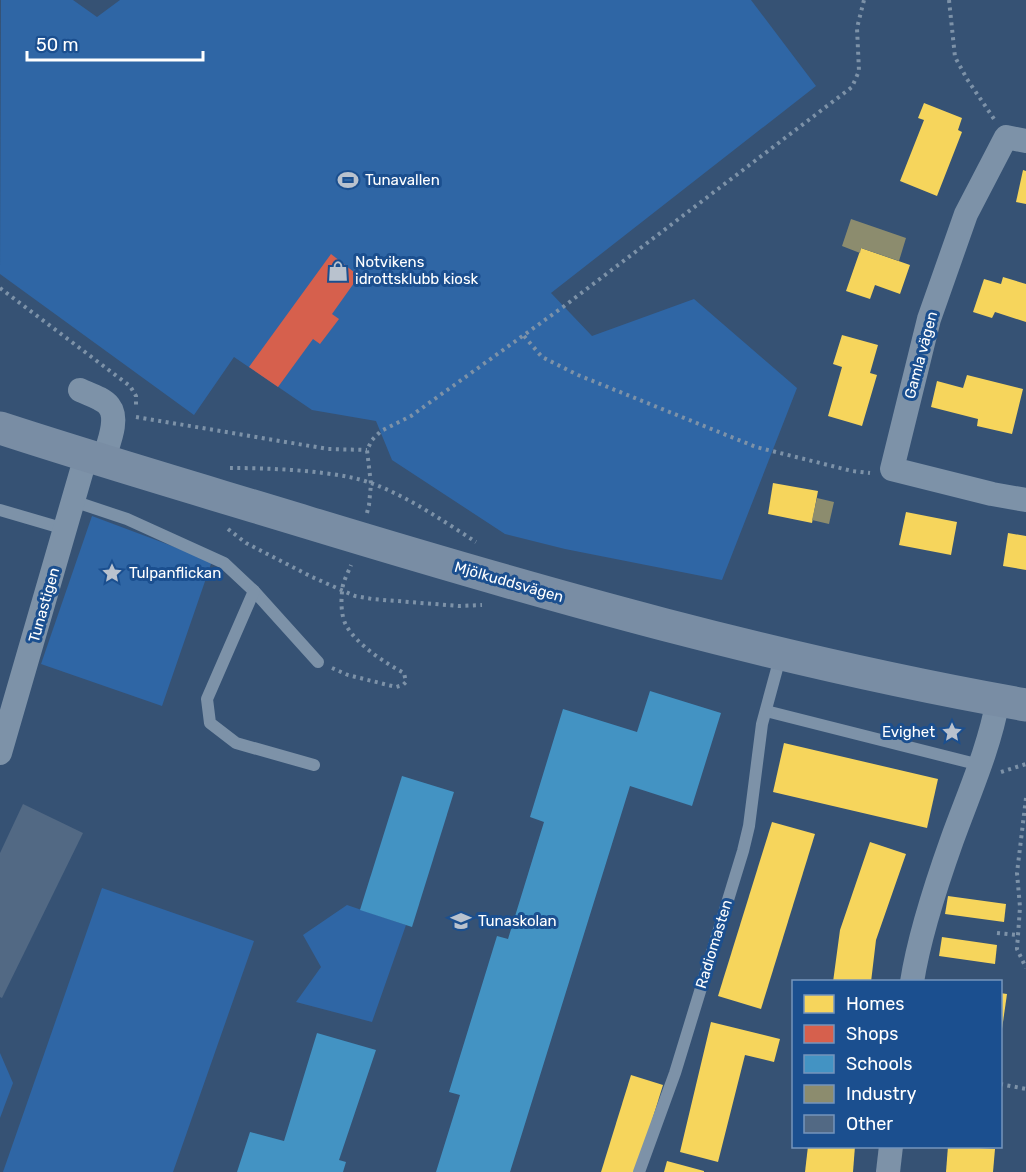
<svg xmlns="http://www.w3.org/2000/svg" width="1026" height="1172" viewBox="0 0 1026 1172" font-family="Rubik,sans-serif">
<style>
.green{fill:#2f66a5}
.homes{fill:#f6d55c}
.shops{fill:#d6604d}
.schools{fill:#4393c3}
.industry{fill:#8c8c6e}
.building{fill:#526984}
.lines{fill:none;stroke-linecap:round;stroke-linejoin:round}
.path{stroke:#7d92a8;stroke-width:4;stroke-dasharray:3 4.5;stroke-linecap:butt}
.lane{stroke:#7d92a8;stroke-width:12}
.street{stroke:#7d92a8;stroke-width:24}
.secondary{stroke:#798da4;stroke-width:33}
.labels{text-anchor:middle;stroke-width:6;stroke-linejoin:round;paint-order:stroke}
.poi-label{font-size:15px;fill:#fff;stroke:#1b4f8f;text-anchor:start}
.street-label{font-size:15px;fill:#fff;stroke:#1b4f8f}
</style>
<rect width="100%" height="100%" fill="#365274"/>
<!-- green -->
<g class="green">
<polygon points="1,0 73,0 97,17 120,0 751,0 816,86 551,293 592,336 694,299 797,388 722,580 565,549 505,534 392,460 376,421 312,410 234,357 194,415 0,274"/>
<polygon points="92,516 212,561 162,706 41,664"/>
<polygon points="102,888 254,941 173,1172 3,1172"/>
<polygon points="347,905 406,925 372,1022 296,1002 321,967 303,935"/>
<polygon points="0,1053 13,1083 0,1118"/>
</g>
<!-- homes -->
<g class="homes">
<polygon points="924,103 962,118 958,130 962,132 937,196 900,181 924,120 918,118"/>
<polygon points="1023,170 1026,171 1026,204 1016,202"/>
<polygon points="861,248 910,265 900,294 875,285 870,299 846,291"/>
<polygon points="1003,277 1026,284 1026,322 995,312 992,318 973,312 984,279 1001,284"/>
<polygon points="842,335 878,345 870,373 877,375 862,426 828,416 842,367 833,364"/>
<polygon points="967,375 1023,389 1012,434 977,426 978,419 931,407 937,381 963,388"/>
<polygon points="773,483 818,491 812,523 768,514"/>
<polygon points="906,512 957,522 951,555 899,545"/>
<polygon points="1008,533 1026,536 1026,570 1003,566"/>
<polygon points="784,743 938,779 927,828 773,792"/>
<polygon points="772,822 815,834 761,1009 718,996"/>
<polygon points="870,842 906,854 876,940 871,982 833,982 840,930"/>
<polygon points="948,896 1006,904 1004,922 945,914"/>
<polygon points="942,937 997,945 995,964 939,956"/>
<polygon points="1000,993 1007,994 1002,1029 1000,1029"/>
<polygon points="711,1022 780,1039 774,1062 745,1055 718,1162 680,1152"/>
<polygon points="631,1075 663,1085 636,1172 601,1172"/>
<polygon points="808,1146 855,1146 853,1172 805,1172"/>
<polygon points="948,1146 995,1149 993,1172 946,1172"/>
<polygon points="667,1161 704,1171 704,1172 664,1172"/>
</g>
<!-- shops -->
<polygon class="shops" points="331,254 359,276 332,314 339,319 320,344 313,339 278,387 249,367"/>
<!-- schools -->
<g class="schools">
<polygon points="650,691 721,713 692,806 630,786 510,1172 436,1172 460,1095 449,1092 497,936 508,939 544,822 530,817 563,709 637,732"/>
<polygon points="402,776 454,792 412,927 360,910"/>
<polygon points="317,1033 376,1050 339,1160 346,1162 343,1172 237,1172 250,1132 284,1141"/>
</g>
<!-- industry -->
<g class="industry">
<polygon points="851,219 906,238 899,261 861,248 860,253 842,246"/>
<polygon points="817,498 834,502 829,524 812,520"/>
</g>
<!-- building -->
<polygon class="building" points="23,804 83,833 2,998 0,997 0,853"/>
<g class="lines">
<!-- path -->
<g class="path">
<polyline points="949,0 955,57 967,79 994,119"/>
<polyline points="0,288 130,386 136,396 136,407"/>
<polyline points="524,336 542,357 578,375 756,447 852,471 870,473"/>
<polyline points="136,417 328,449 367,450"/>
<path d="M 230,468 C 269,468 316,470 354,478 C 396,488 440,519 476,542"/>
<polyline points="367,513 369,505 371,484 367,450 372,440 381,431 411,416 563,307 852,87 859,71 857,28 864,0"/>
<polyline points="228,529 246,543 312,577 355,596 372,599 459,606 482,605"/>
<path d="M 332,668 L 348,675 L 396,687 L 403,685 L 406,682 L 404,673 C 385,663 356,644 346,625 C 341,616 341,601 342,592 C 342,583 348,573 351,565"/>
<polyline points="1001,772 1026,764"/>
<polyline points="1026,798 1017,873 1020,907 1017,949 1026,968"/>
<polyline points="997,933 1017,935"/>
<polyline points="1000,1084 1026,1089"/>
</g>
<!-- lane -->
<g class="lane">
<polyline points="73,501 127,519 224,563 254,591 318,662"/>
<polyline points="0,510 65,529"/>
<polyline points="254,591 207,699 210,723 236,743 314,765"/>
<polyline points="766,711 980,765"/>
<polyline points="639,1172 675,1073 743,851 749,826 762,724 781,654"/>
</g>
<!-- street -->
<g class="street">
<polyline points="1026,141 1006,137 966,214 929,319 892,469 992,494 1026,500"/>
<path d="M 80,390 C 88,394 103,398 109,406 C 120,420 107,446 103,461"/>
<polyline points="0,753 86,456"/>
<path d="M 912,982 C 919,937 937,882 952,840 C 969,793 989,749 998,700"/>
<polyline points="888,1172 891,1146"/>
</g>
<!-- secondary -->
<path class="secondary" d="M 0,428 C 101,461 204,491 306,522 C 543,594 782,662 1026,705"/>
</g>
<!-- icons -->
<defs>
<g id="stadium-bare" transform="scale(1.62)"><path d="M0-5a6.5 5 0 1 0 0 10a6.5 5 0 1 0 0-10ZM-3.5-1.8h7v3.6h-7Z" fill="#b9c2ce" stroke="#1b4f8f" stroke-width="2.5" paint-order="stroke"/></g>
<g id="shop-bare" transform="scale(1.62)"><path d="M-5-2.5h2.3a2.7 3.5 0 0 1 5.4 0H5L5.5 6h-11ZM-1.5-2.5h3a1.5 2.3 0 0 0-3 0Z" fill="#b9c2ce" stroke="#1b4f8f" stroke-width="2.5" paint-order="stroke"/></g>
<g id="sight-bare" transform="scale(1.62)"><path d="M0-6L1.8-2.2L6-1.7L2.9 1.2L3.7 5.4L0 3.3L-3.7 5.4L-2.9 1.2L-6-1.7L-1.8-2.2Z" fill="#b9c2ce" stroke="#1b4f8f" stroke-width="2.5" paint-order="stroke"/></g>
<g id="school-bare" transform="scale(1.62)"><path d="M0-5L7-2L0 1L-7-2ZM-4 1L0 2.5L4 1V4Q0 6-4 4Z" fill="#b9c2ce" stroke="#1b4f8f" stroke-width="2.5" paint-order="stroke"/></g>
</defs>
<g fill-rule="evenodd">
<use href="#stadium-bare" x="348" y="180"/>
<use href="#shop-bare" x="338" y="271"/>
<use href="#sight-bare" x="112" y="573"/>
<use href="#sight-bare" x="952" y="732"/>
<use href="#school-bare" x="461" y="921"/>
</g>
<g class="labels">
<!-- poi labels -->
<g class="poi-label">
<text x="365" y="185">Tunavallen</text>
<text x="355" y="267">Notvikens<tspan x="355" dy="17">idrottsklubb kiosk</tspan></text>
<text x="129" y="578">Tulpanflickan</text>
<text x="935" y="737" text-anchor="end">Evighet</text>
<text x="478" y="926">Tunaskolan</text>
</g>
<!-- street labels -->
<g class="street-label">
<text transform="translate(921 355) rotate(-75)" y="5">Gamla vägen</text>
<text transform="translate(509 582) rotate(16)" y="5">Mjölkuddsvägen</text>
<text transform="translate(44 605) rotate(-74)" y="5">Tunastigen</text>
<text transform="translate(714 944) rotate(-73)" y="5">Radiomasten</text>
</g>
</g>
<!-- legend -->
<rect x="792" y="980" width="210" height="168" fill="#1b4f8f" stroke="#7695bc" stroke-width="1.5"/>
<rect x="804" y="995" width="30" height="18" fill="#f6d55c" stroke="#7695bc" stroke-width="1.5"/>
<text x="846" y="1010" font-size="18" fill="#ffffff">Homes</text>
<rect x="804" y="1025" width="30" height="18" fill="#d6604d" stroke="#7695bc" stroke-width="1.5"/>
<text x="846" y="1040" font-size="18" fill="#ffffff">Shops</text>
<rect x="804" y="1055" width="30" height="18" fill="#4393c3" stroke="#7695bc" stroke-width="1.5"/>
<text x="846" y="1070" font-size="18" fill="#ffffff">Schools</text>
<rect x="804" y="1085" width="30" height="18" fill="#8c8c6e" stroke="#7695bc" stroke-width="1.5"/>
<text x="846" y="1100" font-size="18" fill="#ffffff">Industry</text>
<rect x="804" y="1115" width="30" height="18" fill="#526984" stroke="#7695bc" stroke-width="1.5"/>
<text x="846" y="1130" font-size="18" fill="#ffffff">Other</text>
<!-- scale -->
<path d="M27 51v9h176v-9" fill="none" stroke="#ffffff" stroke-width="3"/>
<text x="36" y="51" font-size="18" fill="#ffffff" stroke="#1b4f8f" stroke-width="4.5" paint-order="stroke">50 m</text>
</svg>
